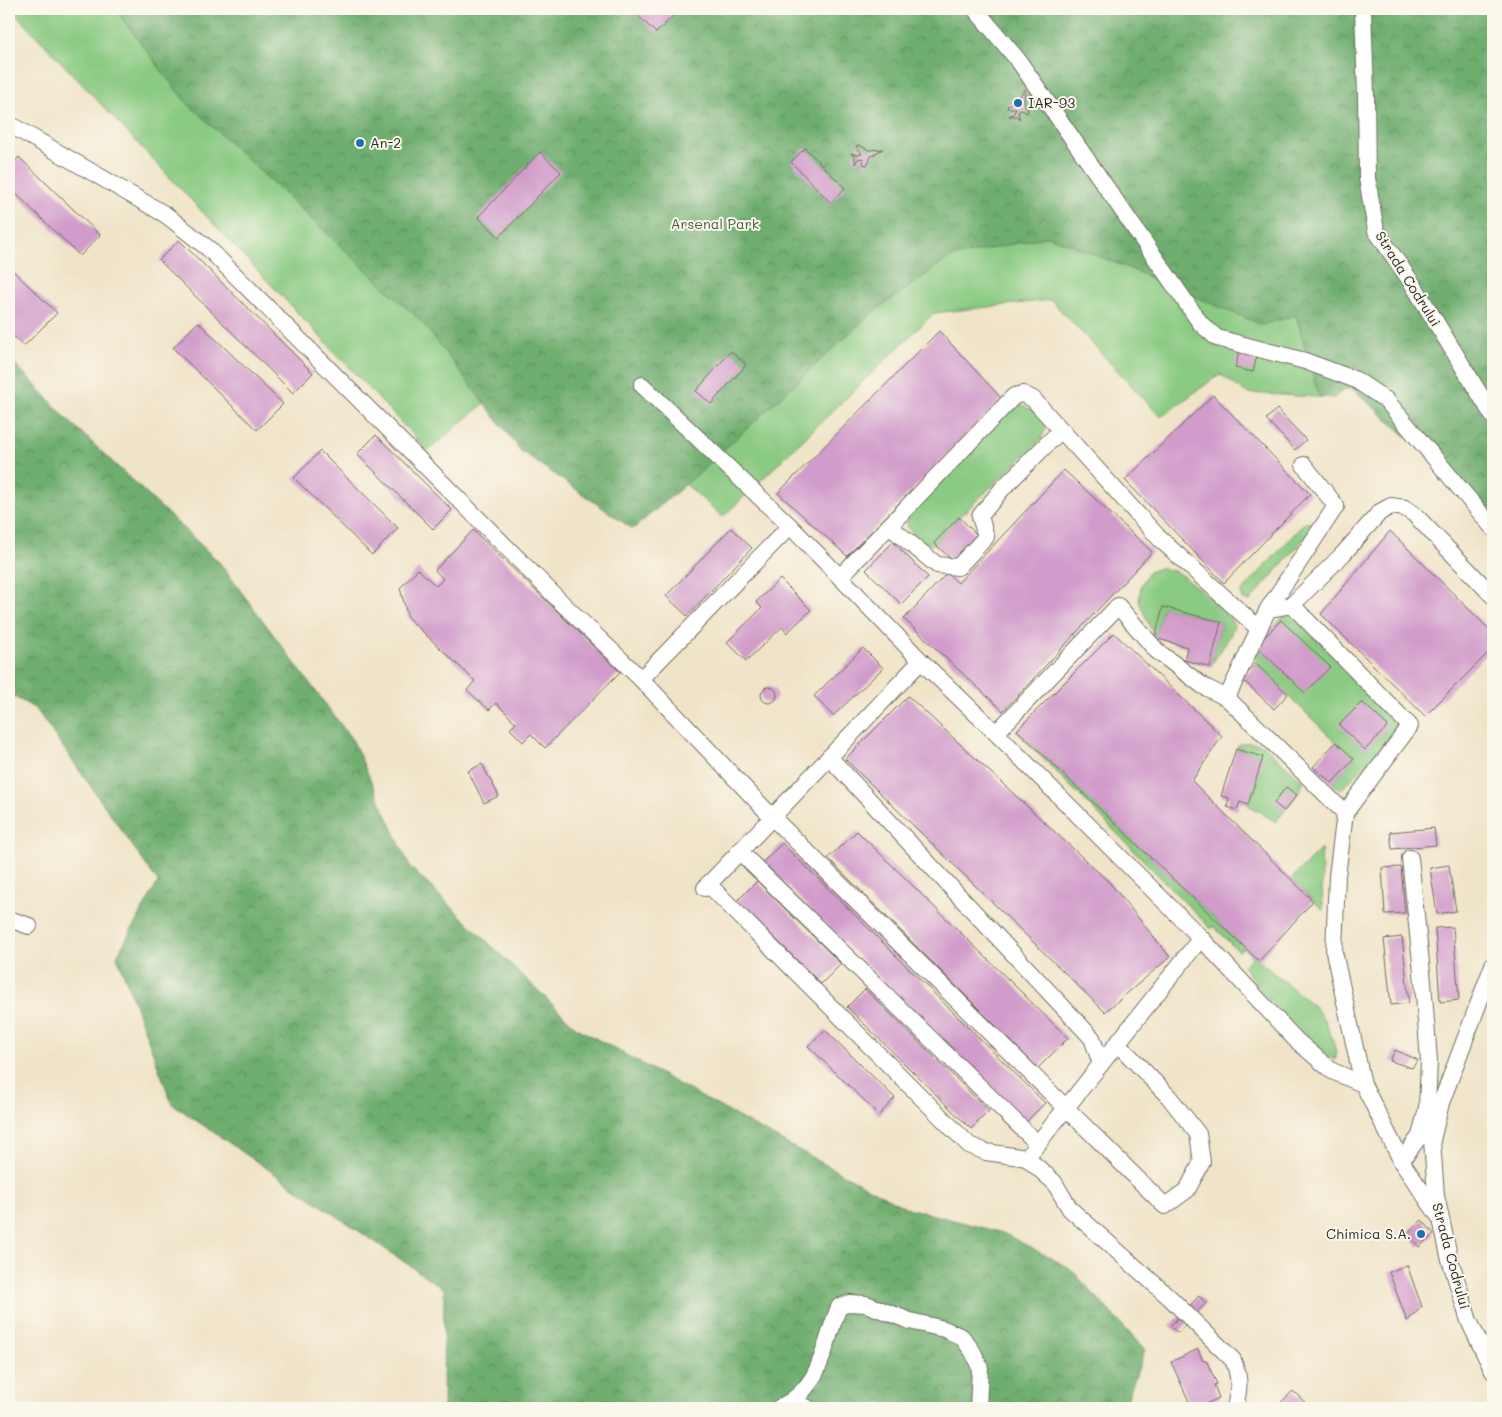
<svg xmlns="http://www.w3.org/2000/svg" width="1502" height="1417" viewBox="0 0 1502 1417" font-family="Mali,sans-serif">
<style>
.green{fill:#8aca82;stroke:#5a7a56}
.forest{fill:url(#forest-crowns);stroke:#4d6c4e}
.building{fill:#d19bcb}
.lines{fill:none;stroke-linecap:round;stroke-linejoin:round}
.minor-casing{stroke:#706c62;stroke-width:18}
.minor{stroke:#fff;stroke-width:16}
.poi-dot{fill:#1f6fb2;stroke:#fbf7ec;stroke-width:2}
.labels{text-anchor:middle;stroke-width:4;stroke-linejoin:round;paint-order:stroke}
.poi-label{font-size:14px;fill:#2b2b2b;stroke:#fbf7ec;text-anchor:start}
.park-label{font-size:14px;fill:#485b45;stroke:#fbf7ec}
.street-label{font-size:14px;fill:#2b2b2b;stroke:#fbf7ec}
</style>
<defs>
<pattern id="forest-crowns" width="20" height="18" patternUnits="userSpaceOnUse" patternTransform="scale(1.25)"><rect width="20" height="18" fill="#6fae70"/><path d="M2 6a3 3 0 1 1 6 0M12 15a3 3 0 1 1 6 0" fill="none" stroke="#5b8e5c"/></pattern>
</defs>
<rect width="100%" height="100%" fill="#fbf7ec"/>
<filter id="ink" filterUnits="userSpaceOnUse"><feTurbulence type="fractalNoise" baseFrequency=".02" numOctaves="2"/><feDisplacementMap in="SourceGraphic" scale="10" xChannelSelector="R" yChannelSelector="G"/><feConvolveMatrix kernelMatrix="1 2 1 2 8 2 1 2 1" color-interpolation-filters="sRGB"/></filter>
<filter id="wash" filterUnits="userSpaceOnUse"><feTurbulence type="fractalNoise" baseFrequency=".0096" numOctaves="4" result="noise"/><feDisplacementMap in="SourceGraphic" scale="20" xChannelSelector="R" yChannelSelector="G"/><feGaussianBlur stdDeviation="1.12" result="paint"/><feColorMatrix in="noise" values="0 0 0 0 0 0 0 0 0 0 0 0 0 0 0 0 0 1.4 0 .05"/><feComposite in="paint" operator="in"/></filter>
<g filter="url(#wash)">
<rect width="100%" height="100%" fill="#f0e4c8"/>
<!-- green -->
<g class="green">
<polygon points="11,9 1339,9 1361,375 1334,398 1247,393 1220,374 1161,417 1051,300 934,313 723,517 540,356 428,451"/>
<path d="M 1019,404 L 1037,412 L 1047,424 L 1041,440 L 959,517 L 934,543 L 932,545 C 920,540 905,532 907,518 L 1013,406 Z"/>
<polygon points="1305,522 1311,523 1314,528 1250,601 1243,600 1241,593"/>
<polygon points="1160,568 1174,571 1184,577 1218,604 1230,617 1234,626 1230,636 1210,667 1221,622 1163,607 1155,638 1139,602 1141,585 1149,572"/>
<polygon points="1288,612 1400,721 1399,731 1340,791 1332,783 1353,759 1256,664 1256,646"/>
<polygon points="1017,730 1259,961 1314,1006 1325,1021 1331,1035 1336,1052 1336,1059 1332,1059 1301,1031 1265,996 1243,966 1252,957 1244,948 1238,951 1213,926 1211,929 1016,731"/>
<polygon points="1244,743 1257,743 1264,746 1303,781 1300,791 1276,822 1248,805 1262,757 1236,749 1238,745"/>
<polygon points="1321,849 1323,911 1291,879"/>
</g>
<!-- forest -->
<g class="forest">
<polygon points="115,9 1493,9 1493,520 1471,495 1352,388 1319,397 1296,315 1262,325 1133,270 1049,236 949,258 868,316 699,473 633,529 521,451 422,322 184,100"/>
<polygon points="9,357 67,419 219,562 353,741 410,867 577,1028 778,1139 904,1207 1003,1233 1070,1268 1145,1350 1124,1408 443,1408 444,1289 172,1104 117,956 158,882 36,709 9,694"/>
</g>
<g id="blocks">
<!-- building -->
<g class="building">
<polygon points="631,9 665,9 673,16 656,33"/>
<polygon points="1025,89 1024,102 1028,111 1027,113 1020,109 1018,114 1020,119 1016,116 1009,116 1014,113 1016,108 1007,108 1008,105 1017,100"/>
<polygon points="859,145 869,150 883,149 874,154 875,155 871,156 867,165 864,165 863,158 858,159 855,164 855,158 851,153 857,155 862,154 856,146"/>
<polygon points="805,148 845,188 831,203 791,162"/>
<polygon points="540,152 561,172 499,237 478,217"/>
<polygon points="19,157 100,235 80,256 9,187 9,167"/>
<polygon points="179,240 313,373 293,393 159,260"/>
<polygon points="9,267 57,313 24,346 9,332"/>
<polygon points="198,322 283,404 257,430 173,348"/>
<polygon points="939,331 1002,399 847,556 778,493"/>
<polygon points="731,351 746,365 711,404 696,391"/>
<polygon points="1239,352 1257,356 1253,372 1235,368"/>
<polygon points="1213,395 1310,494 1224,583 1125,480"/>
<polygon points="1277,409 1306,440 1295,450 1266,419"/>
<polygon points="376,435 452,510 433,529 357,454"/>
<polygon points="320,451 398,528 372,555 294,478"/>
<polygon points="1064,470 1152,552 1003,711 904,619 947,573 958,583"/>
<polygon points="959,517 977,535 953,561 934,543"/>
<polygon points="731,528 752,548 687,616 666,596"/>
<polygon points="473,530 620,672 545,748 531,734 523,742 510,729 516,723 496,703 489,710 467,690 475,681 408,618 400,588 418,569 436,586 443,579 435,570"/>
<polygon points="1390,531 1493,633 1493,648 1425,716 1321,614"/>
<polygon points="893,542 928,577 901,604 866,570"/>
<polygon points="780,579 811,610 787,633 782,627 746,661 727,642 762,608 756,602"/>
<polygon points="1163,607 1221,622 1210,667 1184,660 1187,647 1155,638"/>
<polygon points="1281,620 1330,667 1305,693 1256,646"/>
<polygon points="1114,633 1222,736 1192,781 1313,901 1259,961 1017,730"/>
<polygon points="863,648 883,668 833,716 814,696"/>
<polygon points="1256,664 1288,694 1274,709 1242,679"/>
<circle cx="769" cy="695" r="8"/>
<polygon points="908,696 1110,883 1170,957 1105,1012 845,759"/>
<polygon points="1362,702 1388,726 1365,750 1339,725"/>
<polygon points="1336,742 1354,759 1332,783 1313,767"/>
<polygon points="1236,749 1263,757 1248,805 1240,802 1237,810 1227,807 1229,798 1221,796"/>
<polygon points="482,764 499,796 484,803 468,771"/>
<polygon points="1286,787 1297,795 1284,811 1274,803"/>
<polygon points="1434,828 1436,845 1392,849 1390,832"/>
<polygon points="857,831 1068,1038 1038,1068 828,858"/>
<polygon points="782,843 1045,1103 1026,1122 763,862"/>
<polygon points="1449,865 1456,911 1437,914 1430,868"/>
<polygon points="1401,867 1405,913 1385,914 1382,868"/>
<polygon points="757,881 841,964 821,984 737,901"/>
<polygon points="1453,927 1459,1000 1440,1002 1435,928"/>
<polygon points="1402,937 1409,1003 1391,1005 1384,939"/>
<polygon points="865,989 989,1111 971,1129 847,1007"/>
<polygon points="825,1030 895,1098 879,1115 808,1046"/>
<polygon points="1395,1050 1418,1060 1412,1068 1390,1061"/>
<polygon points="1422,1220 1434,1234 1419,1247 1407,1233"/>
<polygon points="1407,1265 1422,1307 1407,1321 1389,1272"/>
<polygon points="1199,1296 1206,1303 1178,1333 1170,1326"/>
<polygon points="1198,1349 1203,1361 1206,1360 1217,1384 1214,1385 1219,1398 1197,1408 1192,1408 1171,1362"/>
<polygon points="1293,1391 1311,1408 1275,1408"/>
</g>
</g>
</g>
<g filter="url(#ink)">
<use href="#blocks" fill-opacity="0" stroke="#706c62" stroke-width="1"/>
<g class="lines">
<!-- minor casing -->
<g class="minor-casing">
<g id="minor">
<polyline points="975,9 1018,60 1201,324 1217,338 1305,361 1356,380 1386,400 1493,528"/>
<polyline points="1363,9 1366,94 1367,178 1376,231 1412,283 1493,416"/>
<polyline points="9,124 166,215 209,249 562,603 641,679 790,526"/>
<polyline points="642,385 790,526 840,577 921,661 996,733 1201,938 1296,1040 1332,1071 1363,1084"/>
<polyline points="889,526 937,565 958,567 986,537 980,516 1002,489 1061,430"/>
<polyline points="840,577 1014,396 1023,394 1033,399 1160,539 1259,629"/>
<polyline points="1292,605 1410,726 1345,813"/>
<polyline points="1268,609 1292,605 1343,554 1380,512 1391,506 1405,508 1414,514 1493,596"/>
<polyline points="641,679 772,817 1165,1206 1187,1190 1202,1162 1198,1134 1169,1097 1117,1043"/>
<polyline points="1227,698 1268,609 1336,506 1304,465"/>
<polyline points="996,733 1118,606 1157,651 1203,686 1227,698 1345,813 1337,876 1334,952 1363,1084 1403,1164 1440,1218"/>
<polyline points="829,757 1092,1038 1101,1064"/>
<polyline points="739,851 1038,1144"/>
<polyline points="708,884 969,1145 986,1152 1027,1158"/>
<polyline points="705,888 921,661"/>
<polyline points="9,919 29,926"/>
<polyline points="1493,965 1441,1103 1432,1140 1436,1196 1449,1256 1469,1321 1493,1371"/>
<polyline points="1031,1152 1201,938"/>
<path d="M 1027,1158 L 1054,1182 L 1070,1209 L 1169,1297 L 1233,1360 C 1241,1379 1239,1389 1235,1408"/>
<polyline points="1401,1161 1420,1136 1427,1108 1429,1061 1423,982 1410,858"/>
<polyline points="791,1402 808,1408"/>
<path d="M 779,1408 C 823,1387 822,1348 839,1307 L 850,1303 L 866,1304 L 910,1321 L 944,1329 L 962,1337 L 973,1352 L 980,1368 L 978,1408"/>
</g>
</g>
<!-- minor -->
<use href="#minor" class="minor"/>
</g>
</g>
<!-- markers -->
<g class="poi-dot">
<circle cx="1018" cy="103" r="5"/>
<circle cx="360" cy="143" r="5"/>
<circle cx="1421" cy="1234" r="5"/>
</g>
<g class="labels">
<!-- poi labels -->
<g class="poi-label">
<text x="1028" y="108">IAR-93</text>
<text x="370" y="148">An-2</text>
<text x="1411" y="1239" text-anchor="end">Chimica S.A.</text>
</g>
<!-- park labels -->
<g class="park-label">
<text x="715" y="229">Arsenal Park</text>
</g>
<!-- street labels -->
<g class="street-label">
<text transform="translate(1408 279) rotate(58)" y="5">Strada Codrului</text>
<text transform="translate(1451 1256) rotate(75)" y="5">Strada Codrului</text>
</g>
</g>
<!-- margin -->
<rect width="1502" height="1417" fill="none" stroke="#fbf7ec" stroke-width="30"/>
</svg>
